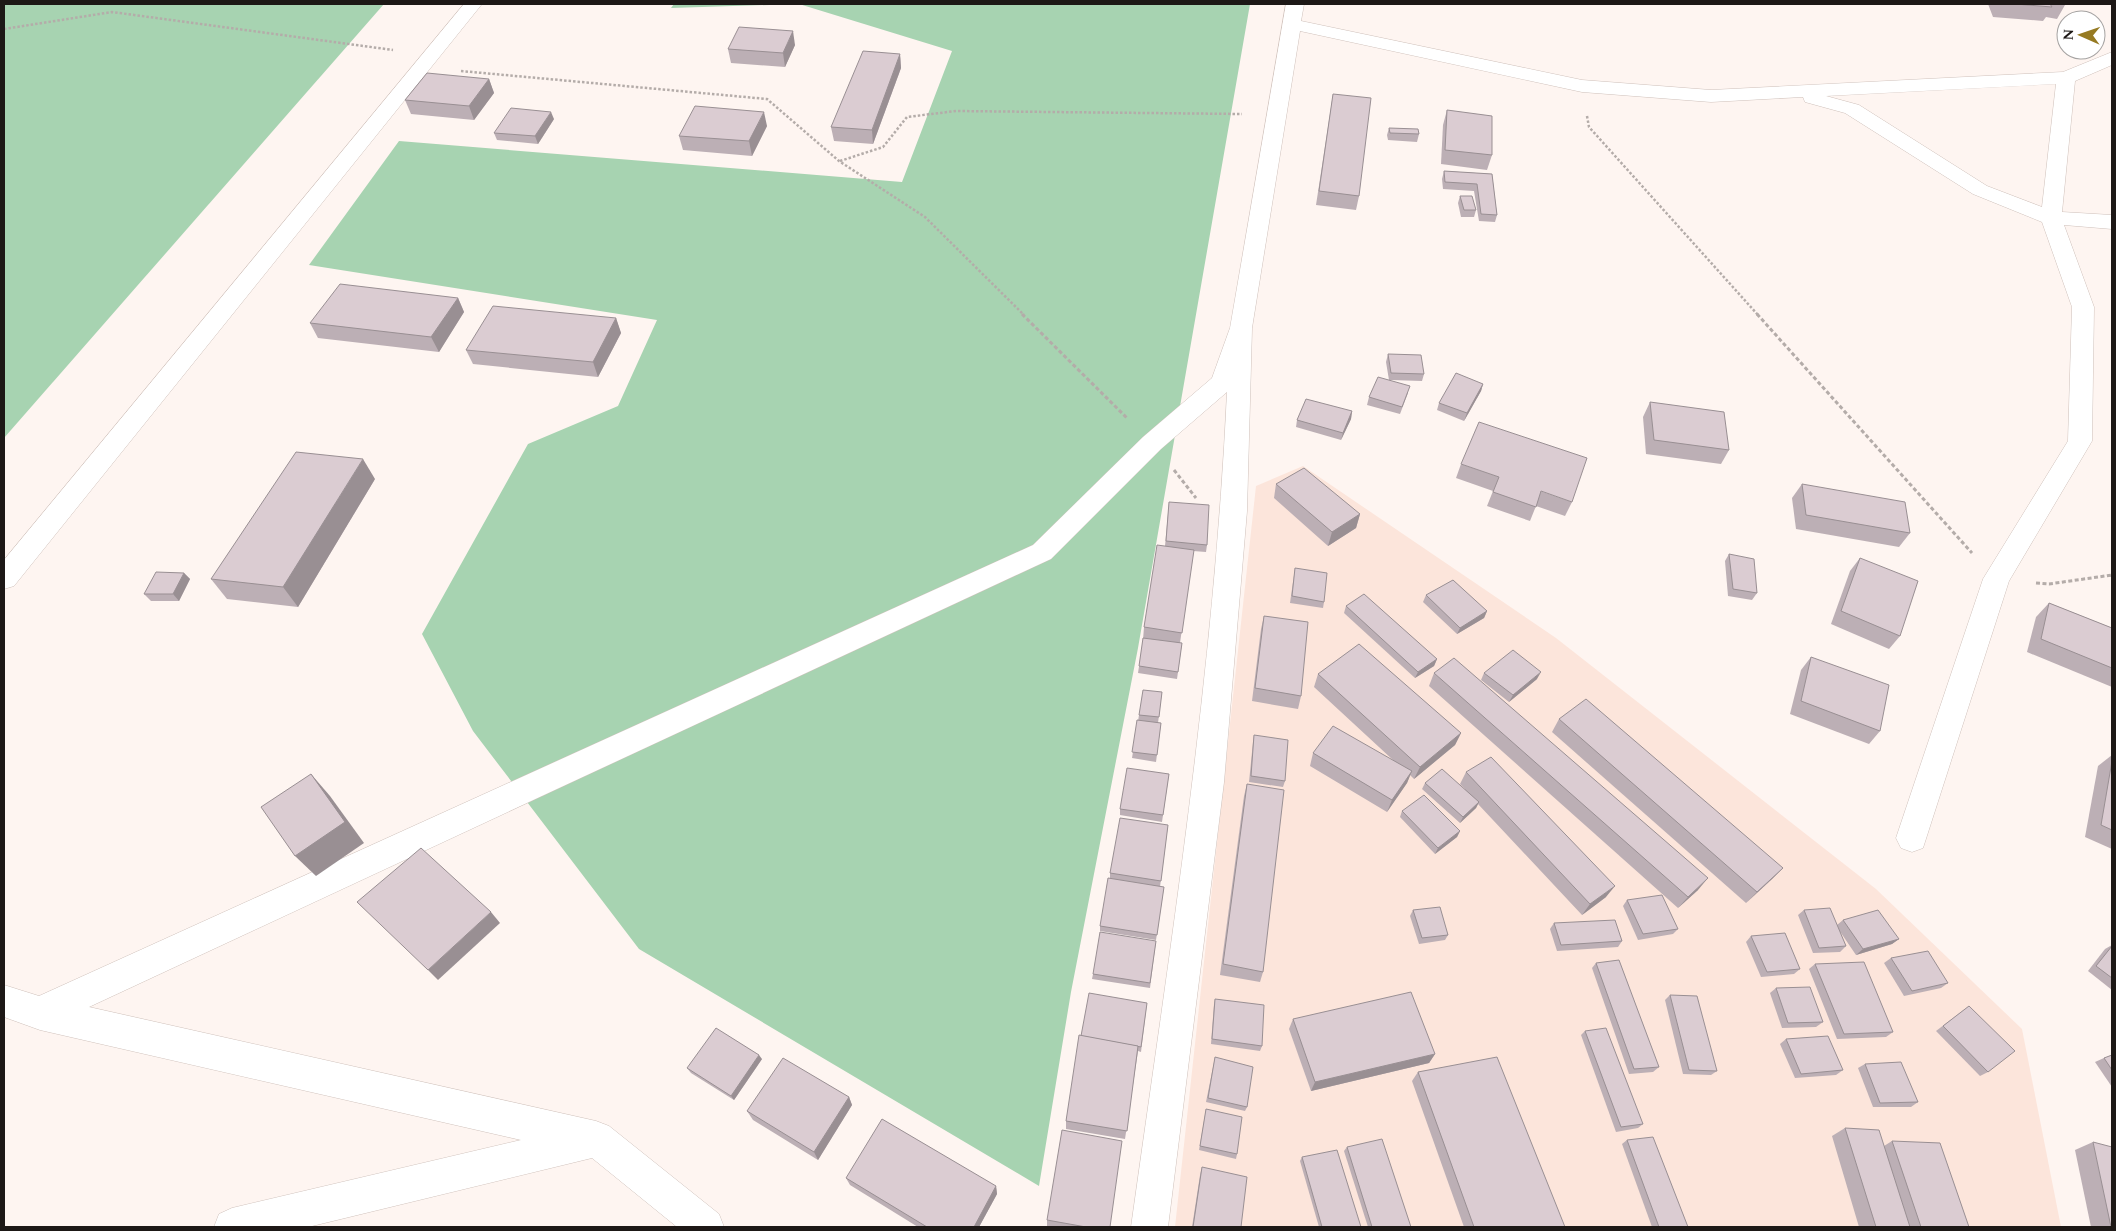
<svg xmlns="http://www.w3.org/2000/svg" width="2116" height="1231" viewBox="0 0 2116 1231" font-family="Spectral,serif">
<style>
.built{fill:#fce5db}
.green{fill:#a7d3b1}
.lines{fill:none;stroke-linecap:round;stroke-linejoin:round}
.minor-casing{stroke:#cfc1bb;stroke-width:1}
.path-far1{stroke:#b4aca9;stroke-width:2.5;stroke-dasharray:2.5 2;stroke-linecap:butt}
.path{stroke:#b4aca9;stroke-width:3;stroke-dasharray:4 2.5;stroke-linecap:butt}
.minor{fill:#fff;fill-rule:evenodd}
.wall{fill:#bcafb5}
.shaded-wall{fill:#998f93}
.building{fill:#dbccd2;stroke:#998f93}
</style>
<rect width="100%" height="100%" fill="#fef5f1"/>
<!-- built -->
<polygon class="built" points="1303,466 1556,638 1876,889 2022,1029 2061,1227 1175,1227 1256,486"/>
<!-- green -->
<g class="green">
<polygon points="4,4 384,4 4,438"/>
<polygon points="674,4 1250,4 1138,648 1071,992 1039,1186 639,949 473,731 422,634 528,444 618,406 657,320 309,265 399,141 902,182 952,51 799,4 671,8"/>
</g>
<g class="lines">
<!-- minor casing -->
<g class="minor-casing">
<g id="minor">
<polygon points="464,4 482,4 14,586 4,589 4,560"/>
<path d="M 1286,4 L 1304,4 L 1301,21 L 1582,80 L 1711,90 L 2063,72 L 2112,52 L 2112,65 L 2075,81 L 2062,212 L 2112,215 L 2112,229 L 2064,225 L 2094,307 L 2092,441 L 2009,581 L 1923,848 L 1912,852 L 1901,848 L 1896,838 L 1983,579 L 2068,441 L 2072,307 L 2042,222 L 1973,194 L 1845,113 L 1805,102 L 1803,97 L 1711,102 L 1582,92 L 1300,31 L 1252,328 L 1247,511 L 1224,782 L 1168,1227 L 1131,1227 C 1170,949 1214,672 1227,392 L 1161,449 L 1051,559 L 89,1007 L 596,1121 L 609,1126 L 719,1214 L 724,1227 L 677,1227 L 592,1158 L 308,1227 L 214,1227 L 219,1214 L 232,1208 L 521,1140 L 40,1030 L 4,1017 L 4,985 L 39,996 L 1033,545 L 1143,437 L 1212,378 L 1230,328 ZM 2056,84 L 2042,207 L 1987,186 L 1859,105 L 1826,96 Z"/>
</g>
</g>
<!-- path-far1 -->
<g class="path-far1">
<polyline points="4,29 112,12 393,50"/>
<polyline points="461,71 767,99 839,161 925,217 1024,315"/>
<polyline points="1587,116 1589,127 1758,315"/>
<polyline points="840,161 883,147 907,117 956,111 1242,114"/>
</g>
<!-- path -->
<g class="path">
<polyline points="1022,314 1128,419"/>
<polyline points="1757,314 1972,553"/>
<polyline points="1174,470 1196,498"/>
<polyline points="2036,583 2049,584 2112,575"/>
</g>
<!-- minor -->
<use href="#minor" class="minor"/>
</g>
<!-- wall -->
<g class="wall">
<polygon points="1988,4 2065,4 2065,5 2057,19 2046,17 2043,21 1993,17"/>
<polygon points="795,45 785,67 731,63 728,49"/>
<polygon points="900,54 901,68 873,144 834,141 831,127"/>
<polygon points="489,79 494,93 474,120 411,114 405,100"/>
<polygon points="1333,94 1359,196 1356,210 1316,205"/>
<polygon points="1447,110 1492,155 1487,170 1441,164 1443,125"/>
<polygon points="554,119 538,144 497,140 494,133"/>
<polygon points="767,126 752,156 683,150 679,136"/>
<polygon points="1389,128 1419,134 1417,142 1388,140 1387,135"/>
<polygon points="1444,171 1492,174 1497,215 1495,222 1479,221 1474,191 1443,189 1442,179"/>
<polygon points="1460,196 1476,210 1474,217 1461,217 1458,203"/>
<polygon points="458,298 464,312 439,352 318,338 310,323"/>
<polygon points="616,318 621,333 598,377 473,364 466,350"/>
<polygon points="1388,354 1424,374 1422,381 1390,380 1408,393 1400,414 1367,405 1369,397 1389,380 1386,362"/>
<polygon points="1483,384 1481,391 1464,421 1437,410 1439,403"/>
<polygon points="1650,402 1729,450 1721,464 1646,454 1643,417"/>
<polygon points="1352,411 1351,419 1341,440 1296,427 1297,420"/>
<polygon points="1461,464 1572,502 1565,516 1536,506 1530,521 1487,506 1493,491 1456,478"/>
<polygon points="375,479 298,607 227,599 211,579"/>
<polygon points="1276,484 1360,514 1356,528 1328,546 1274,498"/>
<polygon points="1802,484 1910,533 1899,547 1796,529 1792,498"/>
<polygon points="1169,502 1207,545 1206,552 1193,551 1180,643 1182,643 1177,679 1138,673 1143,640 1144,627 1165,546"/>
<polygon points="1729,554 1757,593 1752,600 1728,596 1725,561"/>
<polygon points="1860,558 1900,636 1889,649 1831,624 1850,571"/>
<polygon points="1295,568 1324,602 1323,608 1290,603"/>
<polygon points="184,573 190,579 179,601 151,601 144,594"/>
<polygon points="1426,595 1487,611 1484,618 1457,634 1423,602"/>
<polygon points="2049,603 2112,628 2112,687 2027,652 2036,617"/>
<polygon points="1346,606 1437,659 1434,666 1415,678 1344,613"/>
<polygon points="1264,616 1301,696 1298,709 1252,701 1261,629"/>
<polygon points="1811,657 1880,731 1869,744 1790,714 1801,670"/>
<polygon points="1434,673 1698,890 1678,908 1429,686"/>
<polygon points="1484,673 1537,679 1509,702 1481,680"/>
<polygon points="1318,674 1461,733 1455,745 1414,779 1410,775 1407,783 1387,812 1310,766 1313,753 1393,760 1314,687"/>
<polygon points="1162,692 1158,723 1161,723 1156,762 1132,758 1139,715"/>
<polygon points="1559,719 1783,868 1772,879 1746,903 1552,732"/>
<polygon points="1254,735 1285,781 1283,787 1249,782 1253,742"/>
<polygon points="2112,755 2112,849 2085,837 2098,766"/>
<polygon points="1466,772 1606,897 1582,915 1478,804 1476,808 1460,823 1422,789 1425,783 1465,789 1460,784"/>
<polygon points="1169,774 1162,822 1120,815 1120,809"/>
<polygon points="1247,784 1263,972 1260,982 1220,975 1244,796"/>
<polygon points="1402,811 1460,831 1457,837 1435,854 1400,817"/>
<polygon points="1168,825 1160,887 1110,879 1110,873"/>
<polygon points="1164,887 1156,940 1100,931 1100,926"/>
<polygon points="1627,900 1678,929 1673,934 1638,940 1623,906"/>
<polygon points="1413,910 1448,935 1445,940 1419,944 1410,916"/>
<polygon points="1804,910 1837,925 1843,920 1899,939 1892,944 1856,955 1839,930 1846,946 1840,952 1813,953 1798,915"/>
<polygon points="1554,923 1622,941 1618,947 1557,951 1550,929"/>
<polygon points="1751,936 1800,969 1794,974 1761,977 1746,942"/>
<polygon points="1156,941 1150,988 1092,979 1093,974"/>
<polygon points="2112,945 2112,990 2088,971 2105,949"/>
<polygon points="1891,958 1948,983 1941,988 1904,996 1884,963"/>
<polygon points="1596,963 1659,1067 1653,1072 1629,1074 1592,968"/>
<polygon points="1815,964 1893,1032 1886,1037 1837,1039 1809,969"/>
<polygon points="1776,988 1823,1022 1816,1027 1782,1028 1770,993"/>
<polygon points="1670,995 1717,1071 1711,1075 1683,1074 1665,1000"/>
<polygon points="1215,999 1262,1046 1260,1051 1211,1044 1214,1004"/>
<polygon points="1147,1003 1141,1052 1138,1051 1125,1139 1066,1129 1066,1121 1081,1036"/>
<polygon points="1969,1006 1988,1072 1980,1076 1936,1031"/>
<polygon points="1293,1019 1435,1054 1429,1063 1311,1091 1289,1029"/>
<polygon points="1585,1031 1643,1124 1638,1128 1616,1132 1581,1035"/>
<polygon points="1786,1039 1843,1070 1836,1075 1795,1078 1780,1044"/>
<polygon points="2112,1055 2112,1087 2095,1062 2104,1058"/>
<polygon points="1215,1057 1247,1107 1245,1111 1206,1102"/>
<polygon points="762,1059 734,1100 691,1073 687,1068"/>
<polygon points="1865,1064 1918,1102 1911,1107 1873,1107 1858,1068"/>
<polygon points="1418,1072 1565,1227 1464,1227 1412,1081"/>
<polygon points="849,1097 852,1105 818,1160 753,1120 747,1111"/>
<polygon points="1206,1109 1237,1154 1236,1159 1199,1150"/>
<polygon points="1845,1128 1884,1146 1892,1141 1969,1227 1859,1227 1832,1136"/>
<polygon points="1627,1140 1688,1227 1652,1227 1622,1144"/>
<polygon points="2093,1142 2112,1227 2091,1227 2075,1150"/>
<polygon points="1347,1147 1411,1227 1368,1227 1344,1151"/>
<polygon points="1302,1157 1361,1227 1319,1227 1300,1161"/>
<polygon points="1202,1167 1241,1227 1192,1227 1200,1175"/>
<polygon points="846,1178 996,1186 997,1194 979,1227 918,1227 850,1185"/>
<polygon points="1047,1220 1110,1227 1047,1227"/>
</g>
<!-- shaded-wall -->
<g class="shaded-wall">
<polygon points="793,31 795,45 785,67 783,53"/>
<polygon points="900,54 901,68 873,144 872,130"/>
<polygon points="489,79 494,93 474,120 469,106"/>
<polygon points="551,112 554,119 538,144 535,136"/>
<polygon points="764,112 767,126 752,156 749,141"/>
<polygon points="458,298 464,312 439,352 431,337"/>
<polygon points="616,318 621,333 598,377 593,362"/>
<polygon points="1483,384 1481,391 1464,421 1467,413"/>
<polygon points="1352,411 1351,419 1341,440 1343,433"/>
<polygon points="363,459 375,479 298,607 283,587"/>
<polygon points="1360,514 1356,528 1328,546 1332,532"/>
<polygon points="184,573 190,579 179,601 173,594"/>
<polygon points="1487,611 1484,618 1457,634 1460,628"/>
<polygon points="1437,659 1434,666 1415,678 1418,672"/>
<polygon points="1541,672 1537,679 1509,702 1513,695"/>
<polygon points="1461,733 1455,745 1414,779 1420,767"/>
<polygon points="1412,771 1407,783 1387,812 1392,800"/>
<polygon points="311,774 330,796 364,843 316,876 295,856"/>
<polygon points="1479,802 1476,808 1460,823 1463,817"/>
<polygon points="1460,831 1457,837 1435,854 1438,848"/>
<polygon points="1783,868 1772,879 1746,903 1757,892"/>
<polygon points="1708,878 1698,890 1678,908 1688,897"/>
<polygon points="1615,886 1606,897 1582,915 1590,904"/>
<polygon points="491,912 500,923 438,980 428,970"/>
<polygon points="1899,939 1892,944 1856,955 1863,949"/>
<polygon points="1435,1054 1429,1063 1311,1091 1315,1082"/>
<polygon points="759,1055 762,1059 734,1100 731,1096"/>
<polygon points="849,1097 852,1105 818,1160 814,1152"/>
<polygon points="996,1186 997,1194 979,1227 974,1227"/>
</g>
<!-- building -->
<g class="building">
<polygon points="2015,4 2050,4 2052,7"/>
<polygon points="739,27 793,31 783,53 728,49"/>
<polygon points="863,51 900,54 872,130 831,127"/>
<polygon points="427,73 489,79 469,106 405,100"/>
<polygon points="1333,94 1371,98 1359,196 1319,191"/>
<polygon points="695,106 764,112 749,141 679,136"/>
<polygon points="511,108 551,112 535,136 494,133"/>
<polygon points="1447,110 1492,116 1492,155 1445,150"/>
<polygon points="1389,128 1418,129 1419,134 1390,133"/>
<polygon points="1444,171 1492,174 1497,215 1481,214 1477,184 1445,182"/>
<polygon points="1460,196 1472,196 1476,210 1464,210"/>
<polygon points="340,284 458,298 431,337 310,323"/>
<polygon points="493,306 616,318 593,362 466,350"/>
<polygon points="1388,354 1421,355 1424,374 1391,373"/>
<polygon points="1456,373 1483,384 1467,413 1439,403"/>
<polygon points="1378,377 1410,386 1402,407 1369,397"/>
<polygon points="1306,399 1352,411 1343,433 1297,420"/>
<polygon points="1650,402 1724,412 1729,450 1654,440"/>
<polygon points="1479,422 1587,458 1572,502 1541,491 1536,507 1493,492 1499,477 1461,464"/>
<polygon points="296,452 363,459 283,587 211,579"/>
<polygon points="1304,468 1360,514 1332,532 1276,484"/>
<polygon points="1802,484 1905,502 1910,533 1806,515"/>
<polygon points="1169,502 1209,505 1207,545 1166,541"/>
<polygon points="1157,545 1194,550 1182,633 1144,627"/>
<polygon points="1729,554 1754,559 1757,593 1733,589"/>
<polygon points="1860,558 1918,581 1900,636 1841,611"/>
<polygon points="1295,568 1327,573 1324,602 1292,596"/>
<polygon points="156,572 184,573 173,594 144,594"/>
<polygon points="1453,580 1487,611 1460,628 1426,595"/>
<polygon points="1364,594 1437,659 1418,672 1346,606"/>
<polygon points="2049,603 2112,628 2112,668 2041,639"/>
<polygon points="1264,616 1308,622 1301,696 1255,688"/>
<polygon points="1143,638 1182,643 1178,672 1139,666"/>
<polygon points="1359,644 1461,733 1420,767 1318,674"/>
<polygon points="1513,650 1541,672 1513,695 1484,673"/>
<polygon points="1811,657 1889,685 1880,731 1801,701"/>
<polygon points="1454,658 1708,878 1688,897 1434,673"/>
<polygon points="1143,690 1162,692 1159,717 1139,715"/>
<polygon points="1586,699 1783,868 1757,892 1559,719"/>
<polygon points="1137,720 1161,723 1157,755 1132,752"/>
<polygon points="1333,726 1412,771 1392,800 1313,753"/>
<polygon points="1254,735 1288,740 1285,781 1251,776"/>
<polygon points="1491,757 1615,886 1590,904 1466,772"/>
<polygon points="2112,761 2112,830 2101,825"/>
<polygon points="1127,768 1169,774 1163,815 1120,809"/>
<polygon points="1442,769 1479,802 1463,817 1425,783"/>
<polygon points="311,774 345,822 295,856 261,807"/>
<polygon points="1247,784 1284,790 1263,972 1223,964"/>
<polygon points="1424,795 1460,831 1438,848 1402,811"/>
<polygon points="1120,818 1168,825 1161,881 1110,873"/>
<polygon points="421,848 491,912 428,970 357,902"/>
<polygon points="1108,878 1164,887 1157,935 1100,926"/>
<polygon points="1662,895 1678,929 1643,934 1627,900"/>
<polygon points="1440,907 1448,935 1422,938 1413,910"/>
<polygon points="1830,908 1846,946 1819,948 1804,910"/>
<polygon points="1878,910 1899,939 1863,949 1843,920"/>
<polygon points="1615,920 1622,941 1561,945 1554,923"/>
<polygon points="1100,932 1156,941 1150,983 1093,974"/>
<polygon points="1785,933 1800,969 1767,972 1751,936"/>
<polygon points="2112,946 2112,978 2096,966"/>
<polygon points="1928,951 1948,983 1912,991 1891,958"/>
<polygon points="1619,960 1659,1067 1634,1069 1596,963"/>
<polygon points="1864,962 1893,1032 1844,1034 1815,964"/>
<polygon points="1810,987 1823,1022 1788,1023 1776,988"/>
<polygon points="1411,992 1435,1054 1315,1082 1293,1019"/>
<polygon points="1089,993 1147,1003 1141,1047 1081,1036"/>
<polygon points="1670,995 1697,996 1717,1071 1689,1070"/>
<polygon points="1215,999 1264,1005 1262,1046 1212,1039"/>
<polygon points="1969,1006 2015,1051 1988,1072 1943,1026"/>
<polygon points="716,1028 759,1055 731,1096 687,1068"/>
<polygon points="1606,1028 1643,1124 1621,1127 1585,1031"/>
<polygon points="1079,1035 1138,1046 1127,1131 1066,1121"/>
<polygon points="1828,1036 1843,1070 1801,1074 1786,1039"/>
<polygon points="2112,1055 2112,1070 2104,1058"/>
<polygon points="1215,1057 1253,1067 1247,1107 1208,1098"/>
<polygon points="1497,1057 1565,1227 1474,1227 1418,1072"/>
<polygon points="783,1058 849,1097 814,1152 747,1111"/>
<polygon points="1901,1062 1918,1102 1880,1103 1865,1064"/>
<polygon points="1206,1109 1242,1117 1237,1154 1200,1146"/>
<polygon points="882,1119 996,1186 974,1227 927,1227 846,1178"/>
<polygon points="1845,1128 1879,1130 1910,1227 1876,1227"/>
<polygon points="1062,1130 1122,1141 1110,1227 1086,1227 1047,1220"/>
<polygon points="1653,1137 1688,1227 1659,1227 1627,1140"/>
<polygon points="1382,1139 1411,1227 1372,1227 1347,1147"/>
<polygon points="1892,1141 1940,1143 1969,1227 1921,1227"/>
<polygon points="2093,1142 2112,1147 2112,1227 2111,1227"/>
<polygon points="1337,1150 1361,1227 1322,1227 1302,1157"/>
<polygon points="1202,1167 1247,1177 1241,1227 1193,1227"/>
</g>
<!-- border -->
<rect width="2116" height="1231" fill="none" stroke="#1d1816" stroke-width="10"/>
<!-- north arrow -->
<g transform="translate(2081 35) rotate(272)"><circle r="24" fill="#ffffff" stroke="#a5a3a2"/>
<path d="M0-4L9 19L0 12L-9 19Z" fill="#967a22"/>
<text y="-8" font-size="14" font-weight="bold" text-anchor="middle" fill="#1d1816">N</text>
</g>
</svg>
